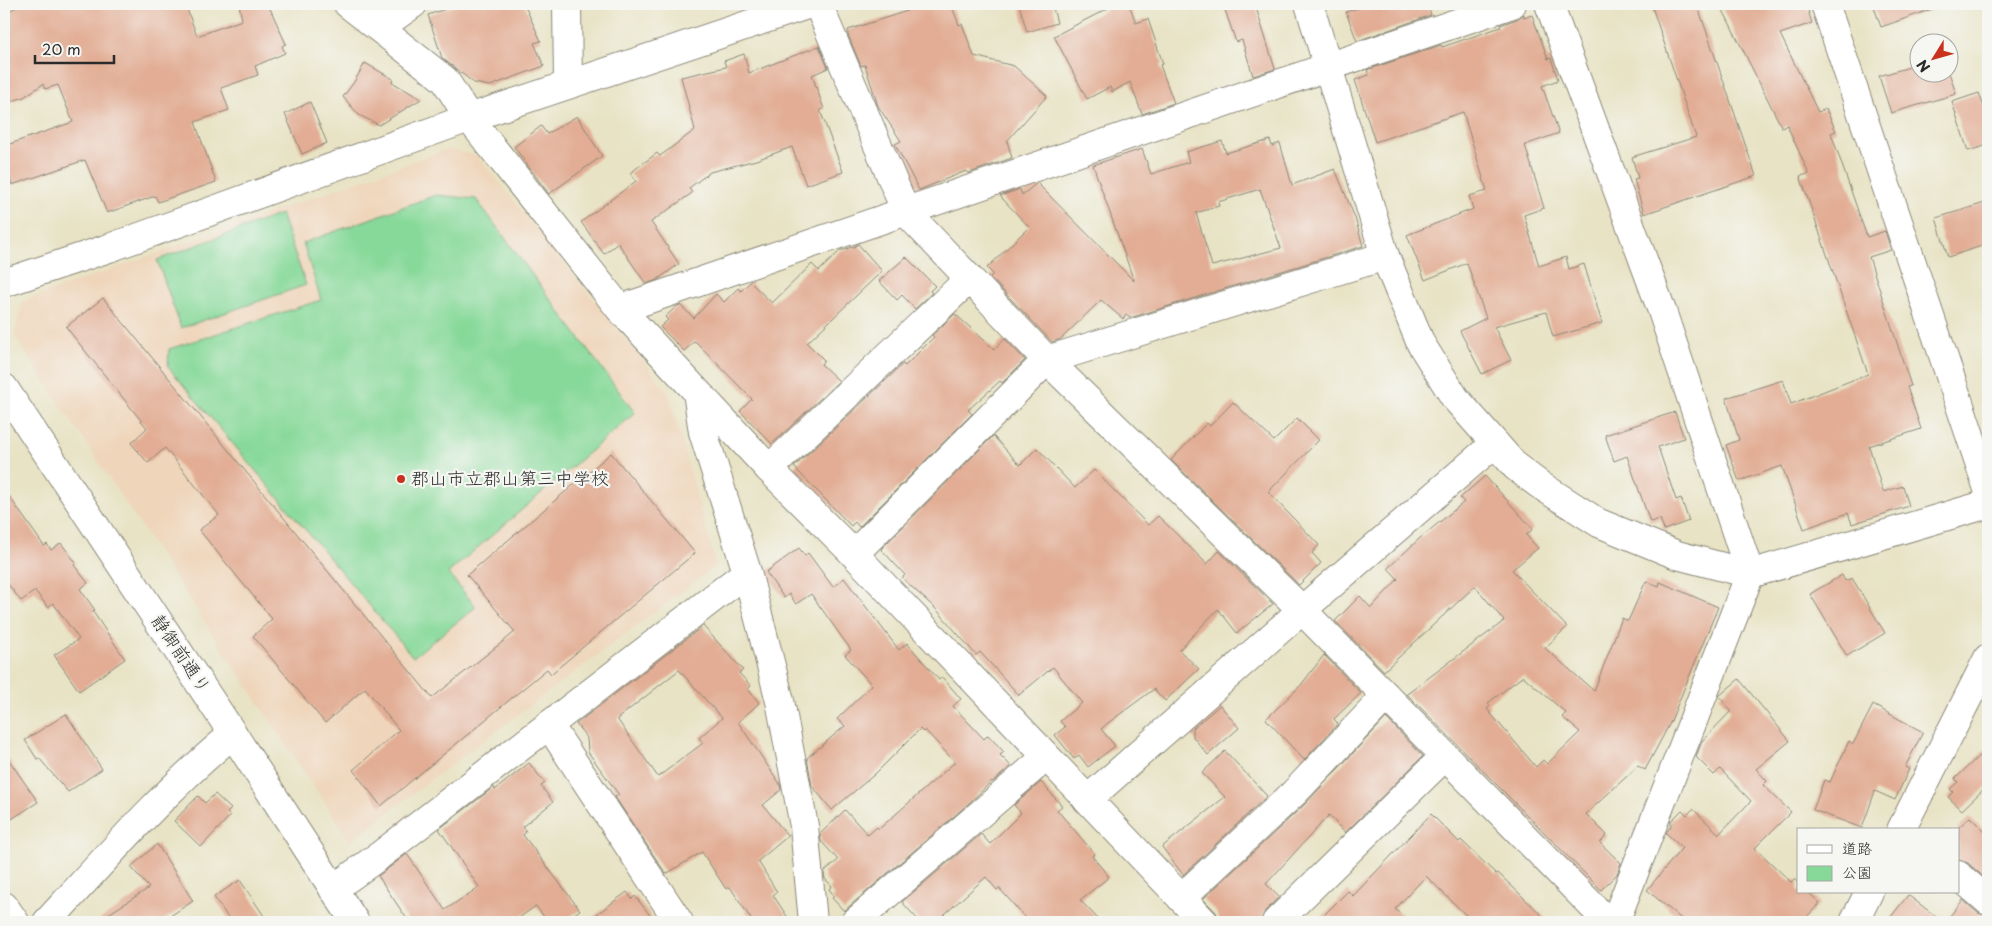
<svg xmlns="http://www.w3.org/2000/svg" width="1992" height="926" viewBox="0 0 1992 926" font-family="'Playpen Sans','Klee One',sans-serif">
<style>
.built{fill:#efd6bb}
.green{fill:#87d99a;stroke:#598262}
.building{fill:#e2ad94;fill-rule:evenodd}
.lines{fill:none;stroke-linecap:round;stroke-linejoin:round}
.street-casing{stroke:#8a8778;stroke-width:30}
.secondary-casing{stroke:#8a8778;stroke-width:30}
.street{stroke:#fff;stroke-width:28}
.secondary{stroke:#fff;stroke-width:28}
.poi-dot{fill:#c8321e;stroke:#f6f6f2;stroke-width:2}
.labels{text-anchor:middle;stroke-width:4.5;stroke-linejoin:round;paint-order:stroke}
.poi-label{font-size:18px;fill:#2b2b2b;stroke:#f6f6f2;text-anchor:start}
.street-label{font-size:18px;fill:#2b2b2b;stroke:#f6f6f2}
</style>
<rect width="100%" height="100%" fill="#f6f6f2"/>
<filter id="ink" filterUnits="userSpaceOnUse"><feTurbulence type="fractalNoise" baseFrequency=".02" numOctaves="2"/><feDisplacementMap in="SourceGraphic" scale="10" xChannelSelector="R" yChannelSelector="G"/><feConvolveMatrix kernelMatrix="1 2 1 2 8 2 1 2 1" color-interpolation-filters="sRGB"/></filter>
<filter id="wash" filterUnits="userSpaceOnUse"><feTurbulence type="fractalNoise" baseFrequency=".0096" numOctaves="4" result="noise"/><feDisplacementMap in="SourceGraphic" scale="20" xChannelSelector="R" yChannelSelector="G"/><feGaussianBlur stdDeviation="1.12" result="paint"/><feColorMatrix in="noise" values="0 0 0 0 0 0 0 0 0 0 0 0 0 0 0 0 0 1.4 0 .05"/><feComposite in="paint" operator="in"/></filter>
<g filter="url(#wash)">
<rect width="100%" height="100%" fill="#e8e3c5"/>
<!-- built -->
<polygon class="built" points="448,149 478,156 668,392 716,566 350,841 14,335 23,301"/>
<!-- green -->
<g class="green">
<polygon points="436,195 476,199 635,413 448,573 476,607 413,657 168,367 169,349 321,300 303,243"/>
<polygon points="281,214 306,285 181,328 157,260"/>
</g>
<g id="blocks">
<!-- building -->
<g class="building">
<polygon points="24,4 185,4 197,36 242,20 239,4 268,4 286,44 282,46 285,53 255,66 258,75 221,88 229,110 195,122 216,182 158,202 155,196 107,213 85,160 12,185 4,160 4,146 73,122 58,85 45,89 43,84 24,97 4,104 4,13"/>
<polygon points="460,4 524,4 541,41 534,43 544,66 490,86 474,83 442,58 428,15"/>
<polygon points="921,4 951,4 959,25 962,24 974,56 1014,66 1047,96 1007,141 1012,158 969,173 966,171 919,190 895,144 901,141 878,106 865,65 861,66 848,35 848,30 907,11 907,9"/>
<polygon points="1019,4 1052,4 1057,23 1027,32"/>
<polygon points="1105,4 1129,4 1136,23 1148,19 1163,64 1160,65 1174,103 1142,114 1130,82 1112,92 1110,87 1087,99 1054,36 1107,9"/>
<polygon points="1223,4 1255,4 1275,69 1253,76 1242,40 1236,42"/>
<polygon points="1369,4 1428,4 1431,15 1357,41 1346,12"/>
<polygon points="1651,4 1697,4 1756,176 1644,214 1634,179 1638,178 1632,157 1696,137"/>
<polygon points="1720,4 1806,4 1812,23 1780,34 1818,112 1826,109 1836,131 1831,133 1867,237 1885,231 1891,250 1869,257 1911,386 1907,387 1921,429 1869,446 1883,492 1903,486 1909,506 1852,524 1848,513 1804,529 1782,466 1739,481 1726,445 1739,440 1726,398 1783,380 1791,404 1868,374 1800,176 1809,174 1787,125 1782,128"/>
<polygon points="1873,4 1938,4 1938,7 1881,27"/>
<polygon points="1524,14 1524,18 1532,15 1548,59 1551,58 1558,80 1542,86 1559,133 1525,145 1544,208 1524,215 1539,266 1566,257 1569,269 1584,264 1602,323 1553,337 1546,312 1494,327 1511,360 1482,374 1460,331 1486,318 1467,263 1425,280 1407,235 1473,209 1469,196 1487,191 1463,112 1375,142 1355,80 1369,75 1367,70 1441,45 1442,47 1501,27 1500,25 1517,19"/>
<polygon points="819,46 828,68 812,75 824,109 820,110 843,172 806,185 792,147 756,160 710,172 689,188 692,193 651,222 679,264 657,280 646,284 618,243 604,254 581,222 636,181 630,173 657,153 660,156 695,130 681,77 726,67 724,61 744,54 749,73"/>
<polygon points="365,63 393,79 392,82 421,99 379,125 359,115 343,97 354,82"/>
<polygon points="1920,64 1920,72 1949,72 1956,94 1891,113 1879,76"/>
<polygon points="1979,93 1984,107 1988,106 1988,145 1968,151 1952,102"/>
<polygon points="310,102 327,143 302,154 285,114"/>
<polygon points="577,116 602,156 549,194 514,147 541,126 547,134"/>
<path d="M 1270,140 L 1272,146 L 1280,143 L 1292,185 L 1335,169 L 1355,218 L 1363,246 L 1130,318 L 1126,315 L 1123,319 L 1101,300 L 1061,339 L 1052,342 L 990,277 L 993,274 L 987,268 L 1029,227 L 1000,196 L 1020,189 L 1022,195 L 1037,183 L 1134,281 L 1093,165 L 1142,149 L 1151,174 L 1189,162 L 1186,152 L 1222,141 L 1226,153 ZM 1260,189 L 1281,248 L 1212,266 L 1196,213 L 1219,206 L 1218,202 Z"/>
<polygon points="1988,202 1988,244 1948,257 1936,218"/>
<polygon points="858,244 882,271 807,343 824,360 821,364 839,381 772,444 740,411 752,399 695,341 684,351 660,327 668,320 665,317 677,306 680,305 694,318 716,294 724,302 738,288 741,291 750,282 772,303 812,264 819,271 841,250 844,250 851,247 852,248"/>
<polygon points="906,257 935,286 930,291 932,293 915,309 902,295 897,300 879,281"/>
<polygon points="103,298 432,698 515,632 467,575 611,453 695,553 551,674 547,669 381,806 353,770 399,730 365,688 325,723 253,636 272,619 199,530 219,515 165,448 148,463 131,443 147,428 66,327"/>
<polygon points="955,314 994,349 1005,339 1025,360 1002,383 1000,381 968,410 972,414 859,527 855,522 851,526 794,467 903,364 905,366 934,337 932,335"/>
<polygon points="1233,402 1274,441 1297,418 1319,440 1268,492 1319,545 1312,553 1321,563 1299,585 1171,460 1207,423 1210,426"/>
<polygon points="1675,412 1684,438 1658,447 1676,500 1681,498 1689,521 1664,530 1660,519 1650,522 1627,456 1614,461 1605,435"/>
<polygon points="993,436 1020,465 1037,448 1075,488 1094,470 1148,525 1158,516 1207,564 1219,551 1273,604 1237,633 1218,609 1179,650 1199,669 1165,701 1154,689 1108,723 1101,729 1115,746 1088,767 1079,755 1074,759 1055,735 1065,727 1060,721 1082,703 1053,667 1019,695 980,652 976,655 937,610 902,578 905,575 881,549"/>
<path d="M 1485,476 L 1533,529 L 1526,535 L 1538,548 L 1512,570 L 1567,627 L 1545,648 L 1594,691 L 1622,618 L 1628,621 L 1646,581 L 1659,586 L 1660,582 L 1718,607 L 1670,723 L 1645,770 L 1638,766 L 1586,814 L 1607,835 L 1600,843 L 1621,863 L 1617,874 L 1601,890 L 1407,694 L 1504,621 L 1475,586 L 1384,671 L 1335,621 L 1360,596 L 1371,608 L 1398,579 L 1388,568 L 1419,539 L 1464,502 L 1460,498 ZM 1523,676 L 1566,713 L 1562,717 L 1580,732 L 1547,764 L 1543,760 L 1536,767 L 1487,709 L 1490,706 L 1488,703 Z"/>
<polygon points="4,489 44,546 47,544 51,550 61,543 76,563 74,565 88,583 80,589 95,610 93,612 125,659 79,691 54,655 79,639 53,603 48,607 35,591 21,601 4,579"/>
<polygon points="799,548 805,556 808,553 833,587 844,578 899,650 907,643 939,680 942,677 961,699 953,706 984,739 988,735 1004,752 1000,755 1011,766 993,782 992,781 967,805 844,911 832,898 834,896 829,889 832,886 825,879 824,872 838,860 821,841 820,834 845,810 868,835 877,827 879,829 955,762 925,730 923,732 920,729 875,774 832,810 812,786 807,758 845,726 837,719 872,685 845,655 851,650 811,594 796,604 789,594 784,598 766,572"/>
<polygon points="1842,575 1845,581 1852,578 1885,633 1847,656 1810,594"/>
<path d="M 703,626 L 743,670 L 739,673 L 751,686 L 748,689 L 759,703 L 738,722 L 780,784 L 781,790 L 763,805 L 788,836 L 758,861 L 777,892 L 773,895 L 791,922 L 753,922 L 730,887 L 726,889 L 702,852 L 666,874 L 615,797 L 619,795 L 588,752 L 587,738 L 576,724 ZM 679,670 L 722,718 L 699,738 L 703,743 L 658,777 L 617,719 Z"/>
<polygon points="1324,655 1361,693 1334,719 1338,724 1304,760 1266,719 1301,685"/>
<polygon points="1739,679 1790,741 1756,769 1767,781 1763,785 1791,812 1755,848 1791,882 1794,879 1798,883 1798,892 1808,892 1820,903 1802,922 1685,922 1647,890 1682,848 1666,833 1671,826 1671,821 1682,810 1687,815 1693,809 1719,834 1751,801 1720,769 1714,775 1696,757 1702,741 1731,711 1719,696"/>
<polygon points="1220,705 1239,728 1208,755 1193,737 1193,728"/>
<polygon points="1873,705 1923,732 1905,767 1909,769 1895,800 1875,791 1862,828 1813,810 1824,780 1830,782 1849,741 1853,744"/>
<polygon points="66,714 102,769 68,792 39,758 37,759 25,740"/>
<polygon points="1386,718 1423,756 1345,833 1329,815 1266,884 1279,897 1265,911 1261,922 1219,922 1216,912 1203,899 1305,804"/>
<polygon points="1988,747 1988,785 1962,810 1948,797 1953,792 1950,789 1958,782 1955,779"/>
<polygon points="1225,751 1267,796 1183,875 1162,847 1225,797 1202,773"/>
<polygon points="4,753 38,802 4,824"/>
<polygon points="529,763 545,783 541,786 553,802 523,826 526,832 523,835 580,910 563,922 548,922 536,906 513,922 409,922 378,876 407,854 445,910 479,887 439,829 494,787 495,790"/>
<polygon points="1041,782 1062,806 1057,810 1095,854 1092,856 1109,877 1080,900 1101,922 1029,922 999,888 997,890 986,877 936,922 920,922 902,902 981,834 990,844 1021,813 1014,805"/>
<polygon points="215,794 231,809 227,813 230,816 201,847 174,821 198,796 205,803"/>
<polygon points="1431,814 1459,842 1461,840 1496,874 1498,873 1549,922 1473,922 1426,876 1395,909 1410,922 1317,922 1348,891 1353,896"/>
<polygon points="1970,817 1988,835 1988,881 1968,863 1958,860 1958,828"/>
<polygon points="157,844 193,901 161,922 96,922 149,888 131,867"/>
<polygon points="240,880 268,922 231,922 214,897"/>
<polygon points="627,892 632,899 635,896 655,922 586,922"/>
<polygon points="1908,895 1943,922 1887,922"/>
<polygon points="1963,900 1978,913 1988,916 1988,922 1945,922"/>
</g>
</g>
</g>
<g filter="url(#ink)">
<use href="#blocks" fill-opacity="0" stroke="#8a8778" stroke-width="1"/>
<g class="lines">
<!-- street casing -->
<g class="street-casing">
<g id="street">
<polyline points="348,4 445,80 469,118 620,309 769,469 854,554 1204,922"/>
<polyline points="567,4 568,84"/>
<polyline points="818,4 906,212 1047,360 1302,610 1608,922"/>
<polyline points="1309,4 1385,256 1421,344 1455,398 1516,467 1540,485 1599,523 1677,555 1750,574 1988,504"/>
<polyline points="1549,4 1662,311 1750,574 1615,922"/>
<polyline points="379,28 413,4"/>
<polyline points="620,309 1512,4"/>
<polyline points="697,392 703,432 747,572 780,701 804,826 813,922"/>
<polyline points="769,469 969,279"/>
<polyline points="854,554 1047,360 1385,256"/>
<polyline points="549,725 679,922"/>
<polyline points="1087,800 1302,610 1494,444"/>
<polyline points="1958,875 1988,901"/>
<polyline points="333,889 379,856 747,572"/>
<polyline points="1181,898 1294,793 1386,696"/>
<polyline points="4,906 15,922"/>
<path d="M 47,922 C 107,857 165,790 233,734"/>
<polyline points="855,922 1046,757"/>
<polyline points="1276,922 1445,756"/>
</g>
</g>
<!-- secondary casing -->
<g class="secondary-casing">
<g id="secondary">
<polyline points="1825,4 1988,489"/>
<polyline points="4,283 109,248 469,118 810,4"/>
<polyline points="4,388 233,734 355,922"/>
<polyline points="1901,830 1988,658"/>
<polyline points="1854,922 1869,892"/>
</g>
</g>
<!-- street -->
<use href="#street" class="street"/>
<!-- secondary -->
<use href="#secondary" class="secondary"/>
</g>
</g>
<!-- markers -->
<circle class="poi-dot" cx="401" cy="479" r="5"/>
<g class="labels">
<!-- poi labels -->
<g class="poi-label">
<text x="411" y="485">郡山市立郡山第三中学校</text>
</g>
<!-- street labels -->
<g class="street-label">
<text transform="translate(181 654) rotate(56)" y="6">静御前通り</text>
</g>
</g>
<!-- margin -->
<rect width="1992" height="926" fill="none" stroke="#f6f6f2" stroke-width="20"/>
<!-- legend -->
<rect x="1797" y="828" width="162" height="65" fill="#f6f6f2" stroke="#a5a5a2"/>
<rect x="1807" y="845" width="25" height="8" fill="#ffffff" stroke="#a5a5a2"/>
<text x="1842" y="854" font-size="15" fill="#2b2b2b">道路</text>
<rect x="1807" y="866" width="25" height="15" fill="#87d99a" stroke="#a5a5a2"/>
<text x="1842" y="878" font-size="15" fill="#2b2b2b">公園</text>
<!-- north arrow -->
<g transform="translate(1934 58) rotate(233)"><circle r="24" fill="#f6f6f2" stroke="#a5a5a2"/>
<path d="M0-4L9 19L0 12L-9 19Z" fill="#c8321e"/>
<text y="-8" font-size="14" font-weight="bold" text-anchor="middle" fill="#2b2b2b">N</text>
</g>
<!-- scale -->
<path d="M35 55v8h79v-8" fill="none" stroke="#2b2b2b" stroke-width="2.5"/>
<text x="42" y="55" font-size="15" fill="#2b2b2b" stroke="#f6f6f2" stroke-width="4" paint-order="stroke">20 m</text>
</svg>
